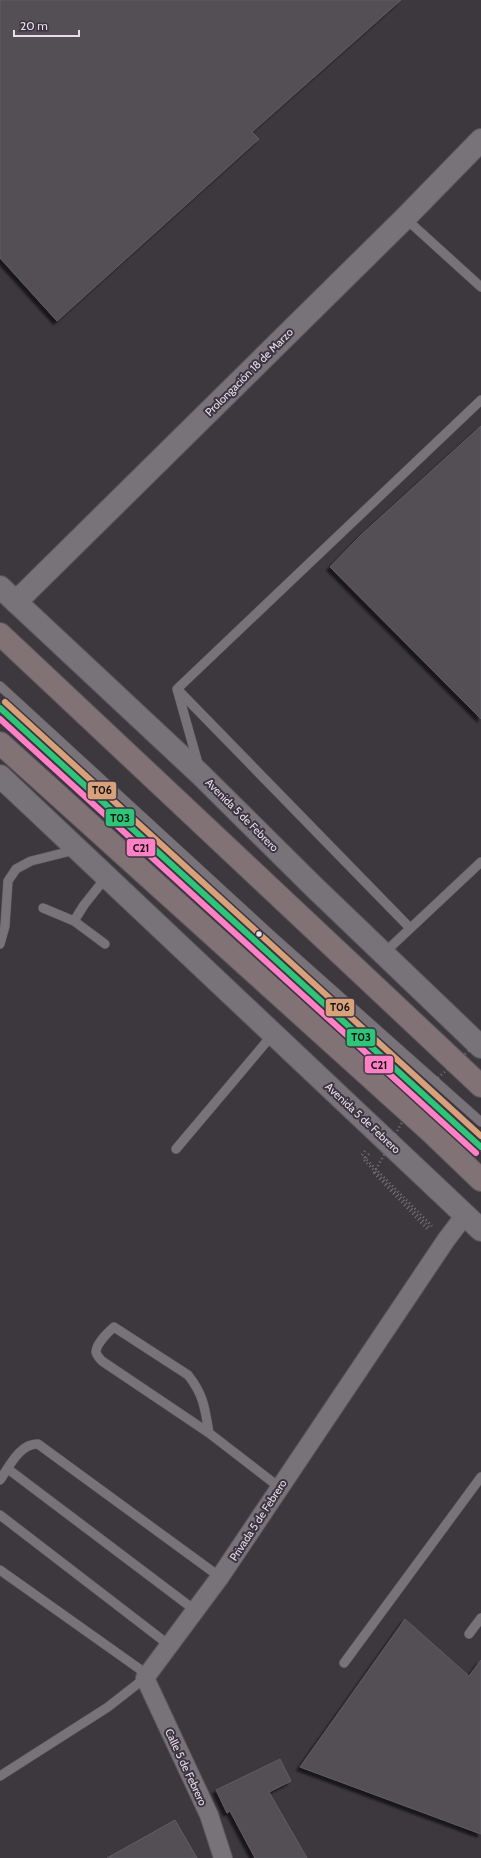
<svg xmlns="http://www.w3.org/2000/svg" width="481" height="1858" viewBox="0 0 481 1858" font-family="Cabin,sans-serif">
<style>
.building{fill:#524f55;stroke:#605d62;filter:url(#shadow)}
.lines{fill:none;stroke-linecap:round;stroke-linejoin:round}
.lane-casing{stroke:#5a555c;stroke-width:10}
.street-casing{stroke:#5a555c;stroke-width:20}
.secondary-casing{stroke:#5a555c;stroke-width:24}
.highway-casing{stroke:#5a555c;stroke-width:24}
.path{stroke:#79767a;stroke-width:2.5;stroke-dasharray:1 3;stroke-linecap:butt}
.lane{stroke:#777379;stroke-width:9}
.street{stroke:#777379;stroke-width:18}
.secondary{stroke:#777379;stroke-width:22}
.highway{stroke:#817375;stroke-width:22}
.path-bridge{stroke:#79767a;stroke-width:2.5;stroke-dasharray:1 3;stroke-linecap:butt}
.bus-1-casing{stroke:#3d3442;stroke-width:9}
.bus-2-casing{stroke:#3d3442;stroke-width:9}
.bus-3-casing{stroke:#3d3442;stroke-width:9}
.bus-1{stroke:#2dc577;stroke-width:6}
.bus-2{stroke:#ff80c5;stroke-width:6}
.bus-3{stroke:#d9a179;stroke-width:6}
.bus-dot{fill:#e6dfe8;stroke:#3d3442;stroke-width:1.5}
.labels{text-anchor:middle;stroke-width:4;stroke-linejoin:round;paint-order:stroke}
.street-label{font-size:11px;fill:#e6dfe8;stroke:#3d3442}
.line-badge{stroke:#3d3442;stroke-width:1.5}
.pale-badge-label{font-size:11px;text-anchor:middle;font-weight:bold;fill:#111}
</style>
<defs>
<filter id="shadow"><feDropShadow dx="-3.5" dy="3.5" stdDeviation="1" flood-color="#0009"/></filter>
</defs>
<rect width="100%" height="100%" fill="#3c383e"/>
<!-- building -->
<g class="building">
<polygon points="0,0 401,0 252,132 259,139 57,321 0,258"/>
<polygon points="481,426 481,719 330,567 361,535"/>
<polygon points="405,1619 469,1676 481,1660 481,1834 300,1767"/>
<polygon points="280,1759 291,1781 269,1792 307,1858 255,1858 230,1811 227,1813 216,1790"/>
<polygon points="175,1820 197,1858 107,1858"/>
</g>
<g class="lines">
<!-- lane casing -->
<g class="lane-casing">
<g id="lane">
<polyline points="405,218 481,287"/>
<polyline points="0,686 271,935 481,1122"/>
<polyline points="178,690 410,928"/>
<polyline points="0,708 481,1147"/>
<polyline points="199,767 177,689 481,400"/>
<polyline points="43,908 74,921 105,944"/>
<polyline points="74,921 84,905 107,876"/>
<polyline points="0,944 5,926 8,881 16,869 31,861 75,850"/>
<polyline points="383,954 481,862"/>
<polyline points="176,1149 273,1034"/>
<path d="M 209,1433 C 205,1409 204,1395 188,1375 L 114,1327 C 108,1332 96,1344 96,1352 C 97,1356 99,1358 102,1361 L 209,1433 L 279,1487"/>
<polyline points="8,1469 196,1611"/>
<path d="M 0,1480 C 9,1467 20,1443 38,1444 L 220,1577"/>
<polyline points="0,1515 169,1645"/>
<polyline points="0,1570 148,1675"/>
<polyline points="469,1634 481,1618"/>
<polyline points="344,1663 481,1477"/>
<polyline points="0,1776 108,1707 145,1678"/>
</g>
</g>
<!-- street casing -->
<g class="street-casing">
<polyline id="street" points="223,1858 209,1815 145,1678 220,1577 446,1240 465,1215"/>
</g>
<!-- secondary casing -->
<g class="secondary-casing">
<g id="secondary">
<polyline points="0,587 201,775 314,887 481,1047"/>
<polyline points="16,602 405,218 481,140"/>
<polyline points="0,776 481,1230"/>
</g>
</g>
<!-- highway casing -->
<g class="highway-casing">
<g id="highway">
<polyline points="0,634 481,1086"/>
<polyline points="0,743 431,1132 481,1180"/>
</g>
</g>
<!-- path -->
<g class="path">
<polyline points="365,1151 362,1155 432,1226"/>
<polyline points="369,1154 364,1160 430,1228"/>
<polyline points="374,1173 428,1230"/>
</g>
<!-- lane -->
<use href="#lane" class="lane"/>
<!-- street -->
<use href="#street" class="street"/>
<!-- secondary -->
<use href="#secondary" class="secondary"/>
<!-- highway -->
<use href="#highway" class="highway"/>
<!-- path-bridge -->
<polyline class="path-bridge" points="374,1173 416,1097 481,1040"/>
<!-- bus-1 casing -->
<g class="bus-1-casing">
<polyline id="bus-1" points="0,708 481,1147"/>
</g>
<!-- bus-2 casing -->
<g class="bus-2-casing">
<polyline id="bus-2" points="0,719 476,1153"/>
</g>
<!-- bus-3 casing -->
<g class="bus-3-casing">
<polyline id="bus-3" points="5,702 481,1136"/>
</g>
<!-- bus-1 -->
<use href="#bus-1" class="bus-1"/>
<!-- bus-2 -->
<use href="#bus-2" class="bus-2"/>
<!-- bus-3 -->
<use href="#bus-3" class="bus-3"/>
</g>
<!-- markers -->
<circle class="bus-dot" cx="259" cy="934" r="3.5"/>
<g class="labels">
<!-- street labels -->
<g class="street-label">
<text transform="translate(249 372) rotate(-45)" y="4">Prolongación 18 de Marzo</text>
<text transform="translate(242 815) rotate(45)" y="4">Avenida 5 de Febrero</text>
<text transform="translate(363 1118) rotate(43)" y="4">Avenida 5 de Febrero</text>
<text transform="translate(258 1520) rotate(-57)" y="4">Privada 5 de Febrero</text>
<text transform="translate(186 1767) rotate(65)" y="4">Calle 5 de Febrero</text>
</g>
</g>
<g class="line-badge">
<rect x="87" y="781" width="30" height="19" rx="4" fill="#d9a179"/>
<rect x="105" y="808" width="30" height="19" rx="4" fill="#2dc577"/>
<rect x="126" y="838" width="30" height="19" rx="4" fill="#ff80c5"/>
<rect x="325" y="998" width="30" height="19" rx="4" fill="#d9a179"/>
<rect x="346" y="1028" width="30" height="19" rx="4" fill="#2dc577"/>
<rect x="364" y="1055" width="30" height="19" rx="4" fill="#ff80c5"/>
</g>
<g class="pale-badge-label">
<text x="102" y="794">T06</text>
<text x="120" y="822">T03</text>
<text x="141" y="852">C21</text>
<text x="340" y="1011">T06</text>
<text x="361" y="1041">T03</text>
<text x="379" y="1069">C21</text>
</g>
<!-- scale -->
<path d="M14 30v6h65v-6" fill="none" stroke="#e6dfe8" stroke-width="2"/>
<text x="20" y="30" font-size="12" fill="#e6dfe8" stroke="#3d3442" stroke-width="3" paint-order="stroke">20 m</text>
</svg>
